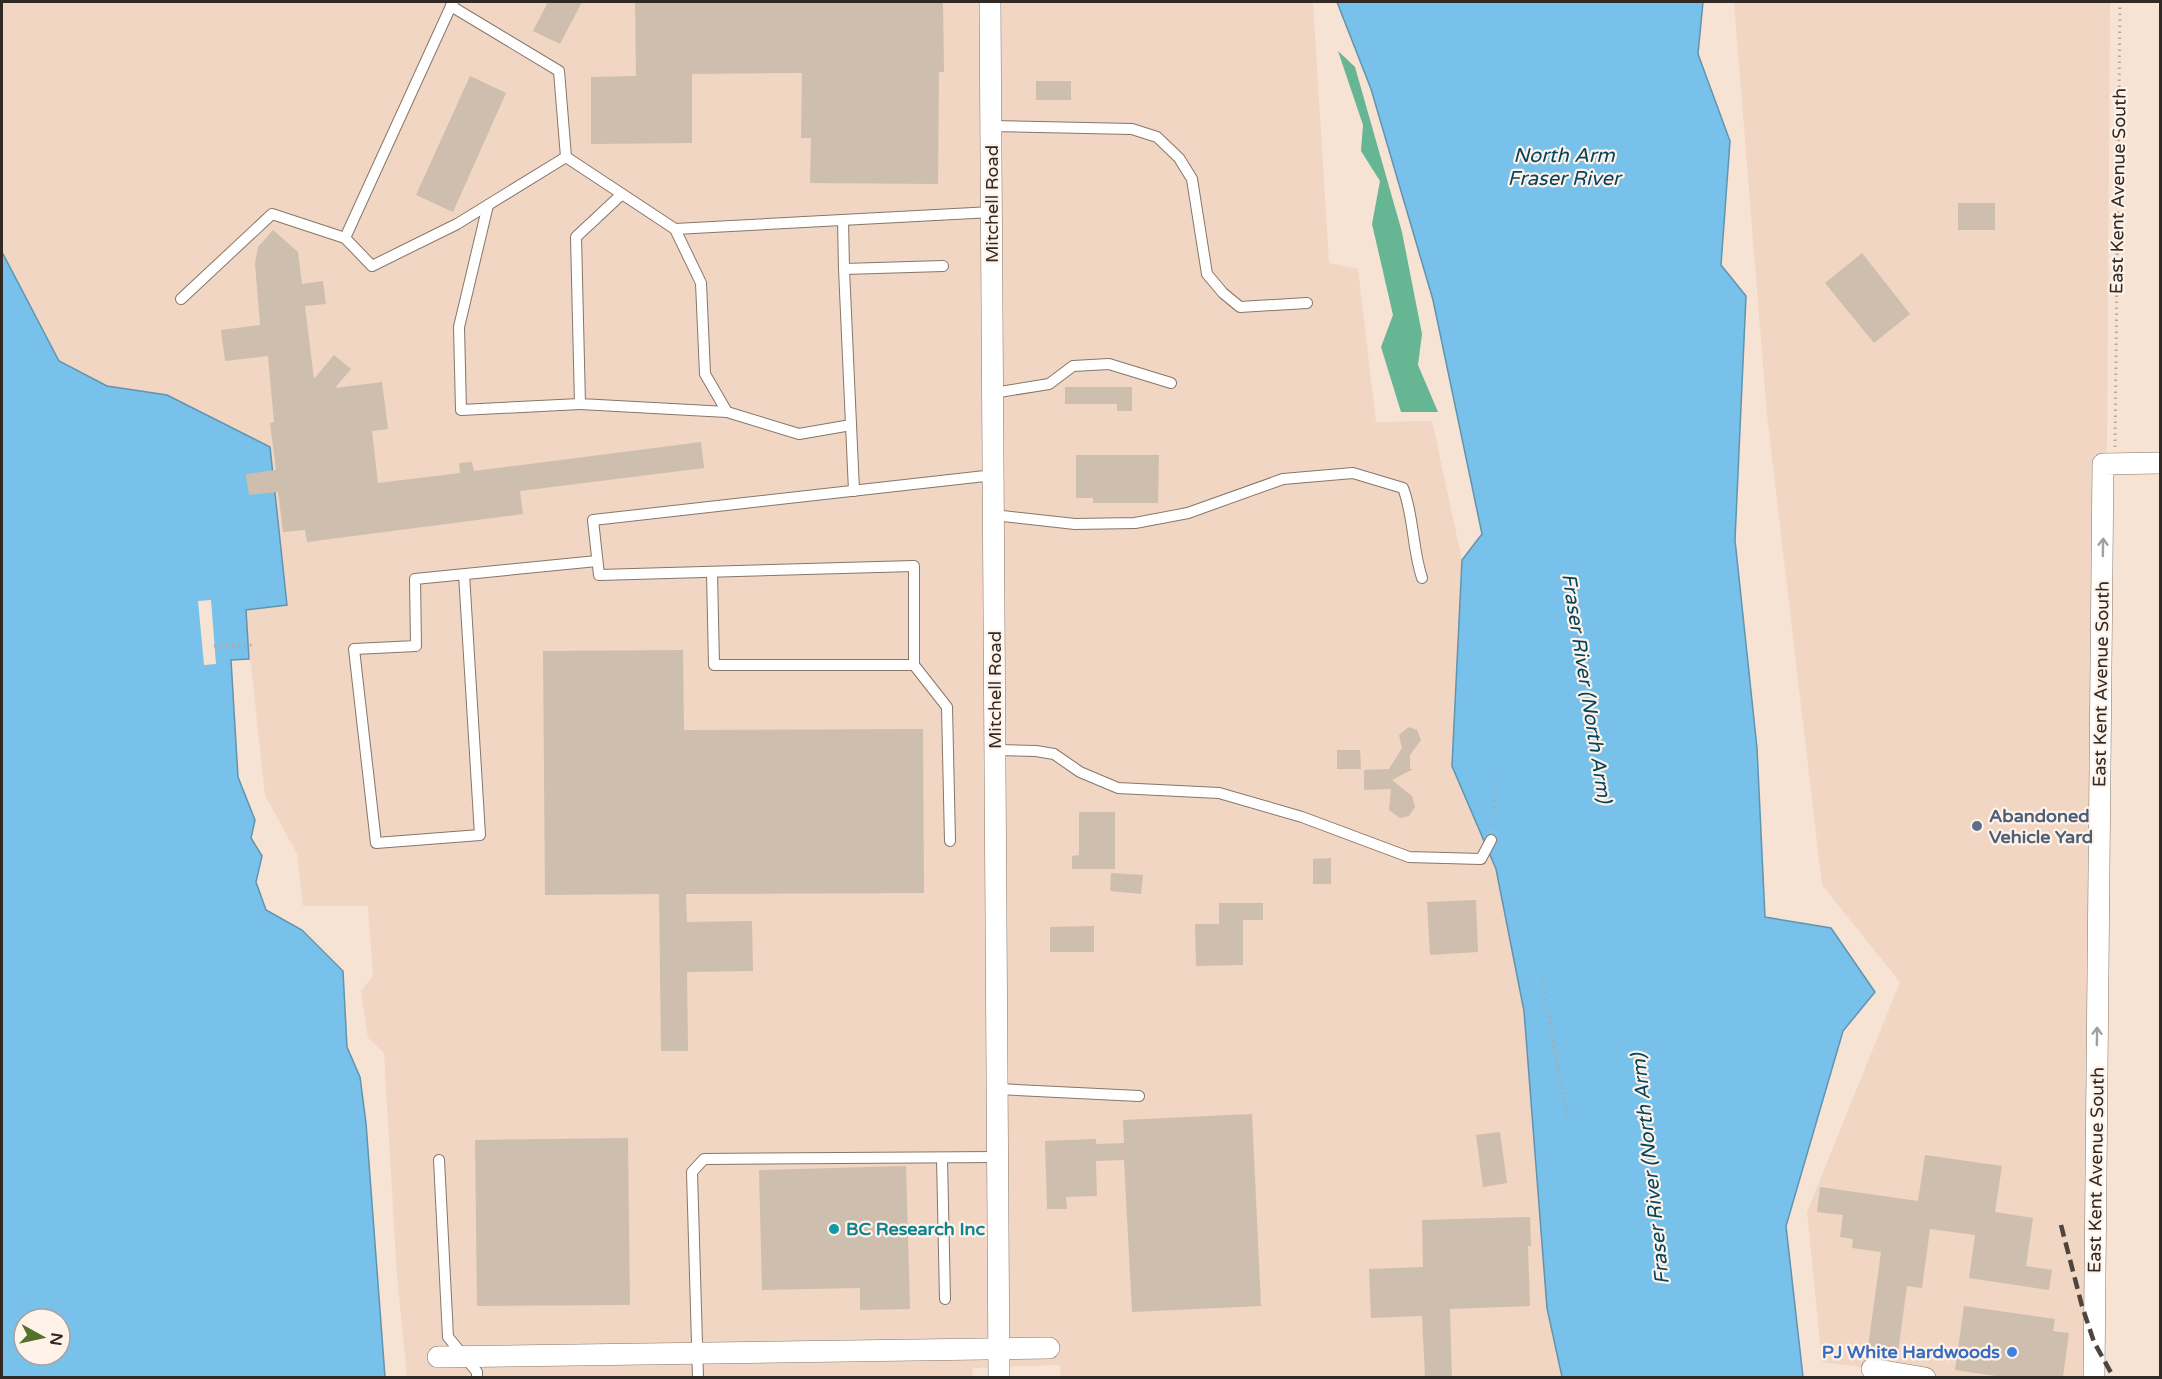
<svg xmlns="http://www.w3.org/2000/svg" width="2162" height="1379" viewBox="0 0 2162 1379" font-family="'Varela Round',sans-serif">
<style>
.built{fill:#f0d6c3}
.forest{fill:#66b593}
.water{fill:#77c1ea;stroke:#6293af;stroke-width:1.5;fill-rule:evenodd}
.pier{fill:#f7e3d4}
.building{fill:#cebead}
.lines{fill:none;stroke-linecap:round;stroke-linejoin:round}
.lane-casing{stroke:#887669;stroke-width:12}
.street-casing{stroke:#887669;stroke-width:22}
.path{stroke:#b7a79b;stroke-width:3;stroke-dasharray:1.5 4.5;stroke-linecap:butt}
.lane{stroke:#fff;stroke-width:10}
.street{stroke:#fff;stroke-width:21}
.rail{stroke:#4e453e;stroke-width:4.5;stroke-dasharray:12 6;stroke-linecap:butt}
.oneway{stroke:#a29f9c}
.service-dot{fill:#5c6f8a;stroke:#fef2e9;stroke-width:2}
.culture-dot{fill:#0f9aa8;stroke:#fef2e9;stroke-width:2}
.shop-dot{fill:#3f7fe0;stroke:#fef2e9;stroke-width:2}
.labels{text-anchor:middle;stroke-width:4.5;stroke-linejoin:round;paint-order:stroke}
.street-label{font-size:18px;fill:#312924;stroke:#fef2e9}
.service-label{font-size:18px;font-weight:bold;fill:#4e5e75;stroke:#fef2e9;text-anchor:start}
.culture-label{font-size:18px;font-weight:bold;fill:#0d838f;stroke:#fef2e9;text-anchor:start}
.shop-label{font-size:18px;font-weight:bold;fill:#366cbe;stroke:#fef2e9;text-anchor:end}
.water-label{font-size:20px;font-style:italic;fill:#03445f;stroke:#fef2e9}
</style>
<rect width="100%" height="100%" fill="#f7e3d4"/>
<!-- built -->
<g class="built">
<polygon points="2,2 1313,2 1329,263 1358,269 1376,422 1432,421 1462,560 1452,766 1496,869 1524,1011 1547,1308 1562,1377 1061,1378 1060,1365 973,1368 972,1378 407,1377 397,1276 384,1053 368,1038 361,991 373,976 368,906 303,906 297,854 265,795 245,610 286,605 167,395 107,386 59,361 2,252"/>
<polygon points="1734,2 2110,2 2106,599 2087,1377 1949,1378 1822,1362 1807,1212 1900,982 1822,885 1767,415"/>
</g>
<!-- forest -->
<polygon class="forest" points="1338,51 1355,67 1402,232 1422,334 1418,365 1438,412 1401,412 1381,347 1393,315 1372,224 1380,181 1361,151 1363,125"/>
<!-- water -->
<g class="water">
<polygon points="1337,2 1703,2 1698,54 1730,141 1721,265 1746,296 1735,540 1757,748 1765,917 1831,928 1875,992 1843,1031 1786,1226 1803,1377 1562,1377 1547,1308 1524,1011 1496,869 1452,766 1462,560 1482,534 1433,300 1371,89"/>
<path d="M 2,252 L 59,361 L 107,386 L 167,395 L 270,447 L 287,605 L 246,610 L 249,659 L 231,660 L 238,777 L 255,820 L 251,838 L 262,856 L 256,882 L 266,910 L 302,930 L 343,971 L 347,1047 L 360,1077 L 366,1123 L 385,1377 L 2,1377 ZM 24,1319 L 60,1319 L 60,1355 L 24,1355 Z"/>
</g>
<!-- pier -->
<polygon class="pier" points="211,600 216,664 204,665 198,601"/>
<!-- building -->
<g class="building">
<polygon points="548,2 582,2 560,44 533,31"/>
<polygon points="635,2 943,2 944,72 939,72 938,184 810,183 811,138 801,138 802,73 692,74 692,143 591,144 591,77 636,76"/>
<polygon points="470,76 506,93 453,212 416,195"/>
<rect x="1036" y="81" width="35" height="19"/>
<rect x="1958" y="203" width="37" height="27"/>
<polygon points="273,230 298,252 302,284 323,281 326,304 305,306 314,379 334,355 351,369 335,388 382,382 388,429 372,431 378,483 460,473 459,463 472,462 474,471 701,442 704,468 520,491 523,514 307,542 305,530 283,532 278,492 249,495 246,474 276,470 270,423 274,422 268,356 225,361 221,330 260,325 255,264 258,247"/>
<polygon points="1862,253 1910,314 1874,343 1825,283"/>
<polygon points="1065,387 1132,387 1132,411 1117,411 1117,404 1065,404"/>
<polygon points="1076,455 1159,455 1158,503 1093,503 1093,498 1076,498"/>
<polygon points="683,650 684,730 923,729 924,893 686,894 687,922 752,921 753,971 687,972 688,1051 661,1051 659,894 545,895 543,651"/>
<polygon points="1409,727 1417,730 1421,740 1410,755 1410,769 1413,769 1392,780 1412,796 1415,807 1409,816 1400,818 1389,810 1391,789 1364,790 1364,770 1389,769 1402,748 1399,735"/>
<polygon points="1337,750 1360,750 1361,769 1337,769"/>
<polygon points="1079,812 1115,812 1115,869 1072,869 1072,856 1079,855"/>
<polygon points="1331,858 1331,884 1313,884 1313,859"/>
<polygon points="1111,873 1143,875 1141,894 1110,891"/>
<polygon points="1476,900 1478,952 1430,955 1427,902"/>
<polygon points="1219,903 1263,903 1263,920 1243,920 1243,965 1196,966 1195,924 1219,924"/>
<polygon points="1094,926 1094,952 1050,952 1050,927"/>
<polygon points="1252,1114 1261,1306 1132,1312 1124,1160 1096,1161 1097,1196 1066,1197 1067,1209 1047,1209 1045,1141 1096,1139 1096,1144 1124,1143 1123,1120"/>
<polygon points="1500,1132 1507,1183 1483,1187 1476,1135"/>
<polygon points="628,1138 630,1305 477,1306 475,1140"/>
<polygon points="1925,1155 2002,1166 1995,1212 2033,1218 2026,1266 2052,1270 2049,1290 1969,1278 1975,1235 1930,1229 1922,1288 1907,1286 1898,1352 1868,1347 1881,1252 1852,1248 1853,1239 1840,1237 1843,1215 1817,1212 1820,1187 1918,1201"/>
<polygon points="906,1166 910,1309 860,1310 860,1288 762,1290 759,1170"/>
<polygon points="1530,1217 1531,1246 1528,1246 1530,1306 1450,1309 1452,1377 1425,1377 1422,1316 1371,1318 1369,1269 1423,1267 1422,1220"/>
<polygon points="1964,1306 2055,1319 2053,1331 2069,1333 2063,1377 2003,1377 1955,1370"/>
</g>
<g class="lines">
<!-- lane casing -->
<g class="lane-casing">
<g id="lane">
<polyline points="453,2 451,6 559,71 566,157 675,229"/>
<polyline points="451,6 345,238 372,266 457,224 566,157"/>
<polyline points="991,126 1132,129 1157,137 1179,158 1192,179 1207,274 1223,293 1240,307 1307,303"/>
<polyline points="622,194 576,237 580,404 727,412"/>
<polyline points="488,205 459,327 461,410 580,404"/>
<polyline points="843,220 844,269"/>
<polyline points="181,299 272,214 345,238"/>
<polyline points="993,393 1049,384 1073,366 1109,364 1171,383"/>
<polyline points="851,425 799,434 727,412 705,374 701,283 675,229 992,212"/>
<polyline points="854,491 844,269 943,266"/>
<path d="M 994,515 L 1075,524 L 1135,523 L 1188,513 L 1283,479 L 1353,473 L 1403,488 C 1414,516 1412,548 1422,578"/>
<polyline points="712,572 714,665 914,665"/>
<polyline points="464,574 480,835 376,843 354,649 416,646 415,579 597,561"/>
<polyline points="996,750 1036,751 1054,754 1080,772 1118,788 1219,793 1302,817 1409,857 1481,859 1491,840"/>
<polyline points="950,841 947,707 914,665 914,566 599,575 593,520 994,475"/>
<polyline points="998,1089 1139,1096"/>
<polyline points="942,1158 945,1299"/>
<polyline points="439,1160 448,1337 477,1372 477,1378"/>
<polyline points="698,1378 692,1172 704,1159 998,1157"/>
</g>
</g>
<!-- street casing -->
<g class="street-casing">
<g id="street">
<polyline points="990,2 999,1378"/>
<polyline points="438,1357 1049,1348"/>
<polyline points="1872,1369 1925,1378"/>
<polyline points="2094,1378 2103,464 2160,463"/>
</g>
</g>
<!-- path -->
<g class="path">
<polyline points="2115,447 2120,2"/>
<polyline points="214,646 252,645"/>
<polyline points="1492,826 1497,779"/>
<polyline points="1541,975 1568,1122"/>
</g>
<!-- lane -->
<use href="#lane" class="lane"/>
<!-- street -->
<use href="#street" class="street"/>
<!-- rail -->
<polyline class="rail" points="2061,1225 2082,1306 2094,1342 2114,1378"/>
</g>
<!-- one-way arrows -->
<defs><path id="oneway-shaft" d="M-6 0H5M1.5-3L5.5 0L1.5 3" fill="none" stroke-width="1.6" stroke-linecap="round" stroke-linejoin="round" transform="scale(1.5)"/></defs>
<g class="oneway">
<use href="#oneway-shaft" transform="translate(2103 547) rotate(-89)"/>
<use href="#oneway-shaft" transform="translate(2097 1036) rotate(-89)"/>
</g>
<!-- markers -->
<circle class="service-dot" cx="1977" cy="826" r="6"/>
<circle class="culture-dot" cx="834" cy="1229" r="6"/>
<circle class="shop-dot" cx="2012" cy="1352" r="6"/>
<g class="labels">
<!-- street labels -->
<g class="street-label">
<text transform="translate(2118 191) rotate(-89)" y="6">East Kent Avenue South</text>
<text transform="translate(992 204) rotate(-90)" y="6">Mitchell Road</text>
<text transform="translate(2101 684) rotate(-89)" y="6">East Kent Avenue South</text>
<text transform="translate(995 690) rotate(-90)" y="6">Mitchell Road</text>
<text transform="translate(2096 1170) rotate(-89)" y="6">East Kent Avenue South</text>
</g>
<!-- service labels -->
<g class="service-label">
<text x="1989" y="822">Abandoned<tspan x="1989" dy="21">Vehicle Yard</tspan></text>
</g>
<!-- culture labels -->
<g class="culture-label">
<text x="846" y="1235">BC Research Inc</text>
</g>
<!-- shop labels -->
<g class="shop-label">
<text x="2000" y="1358">PJ White Hardwoods</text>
</g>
<!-- water labels -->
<g class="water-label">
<text x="1564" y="162">North Arm<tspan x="1564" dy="23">Fraser River</tspan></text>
<text transform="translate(1587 688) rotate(81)" y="7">Fraser River (North Arm)</text>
<text transform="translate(1650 1169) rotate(-96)" y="7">Fraser River (North Arm)</text>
</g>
</g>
<!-- border -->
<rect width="2162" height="1379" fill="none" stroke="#312924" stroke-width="6"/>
<!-- north arrow -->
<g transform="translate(42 1337) rotate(98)"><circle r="28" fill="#fef2e9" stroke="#aca29a" stroke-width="1.5"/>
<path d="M0-4.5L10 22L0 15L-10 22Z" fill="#51732b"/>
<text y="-9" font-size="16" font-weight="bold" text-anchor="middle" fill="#312924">N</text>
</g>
</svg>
